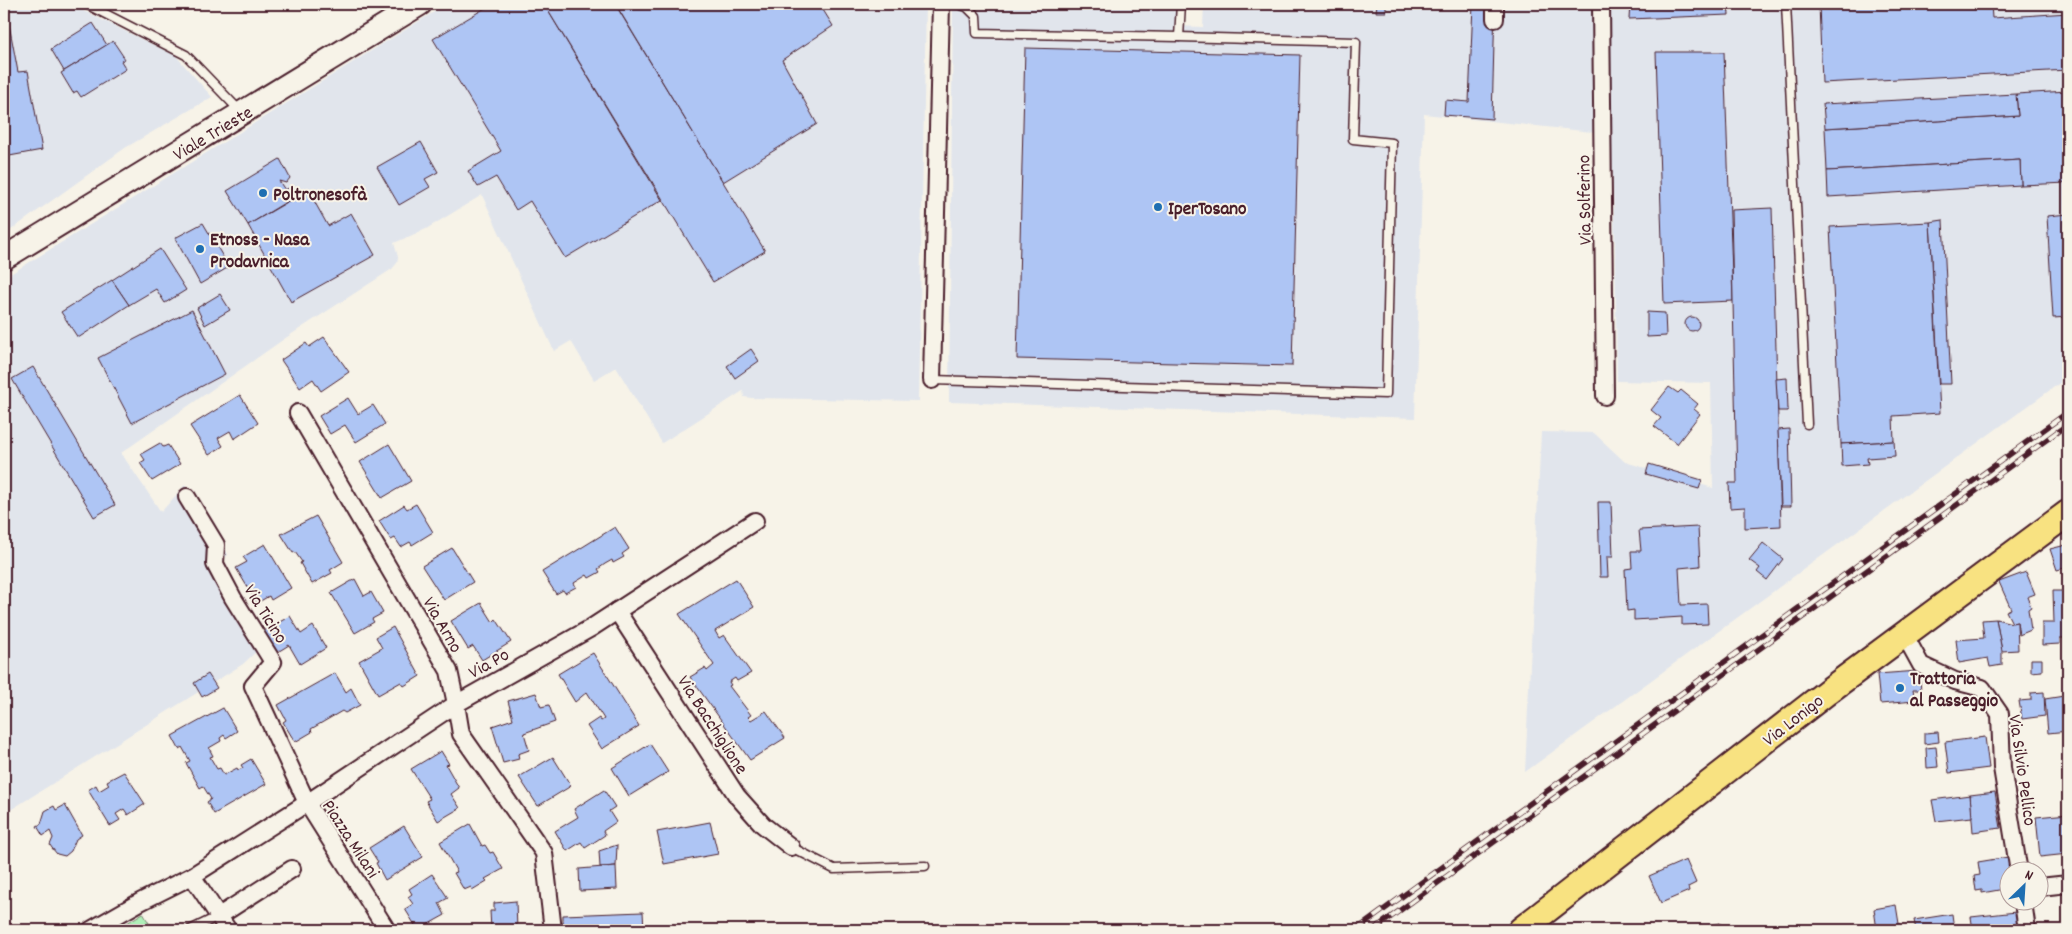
<svg xmlns="http://www.w3.org/2000/svg" width="2072" height="934" viewBox="0 0 2072 934" font-family="Dekko,sans-serif">
<style>
.built{fill:#e1e5ec}
.green{fill:#aff0b8;stroke:#7c8872}
.building{fill:#aec5f4;stroke:#4a1f2b}
.lines{fill:none;stroke-linecap:round;stroke-linejoin:round}
.lane-casing{stroke:#4a1f2b;stroke-width:11}
.street-casing{stroke:#4a1f2b;stroke-width:20}
.secondary-casing{stroke:#4a1f2b;stroke-width:26}
.primary-casing{stroke:#4a1f2b;stroke-width:29}
.lane{stroke:#f7f3e8;stroke-width:8}
.street{stroke:#f7f3e8;stroke-width:16}
.secondary{stroke:#f7f3e8;stroke-width:22}
.primary{stroke:#f8e281;stroke-width:25}
.rail-casing{stroke:#4a1f2b;stroke-width:5.5}
.rail{stroke:#f7f3e8;stroke-width:4;stroke-dasharray:11;stroke-linecap:butt}
.poi-dot{fill:#1f6fb2;stroke:#f7f3e8;stroke-width:2}
.labels{text-anchor:middle;stroke-width:4;stroke-linejoin:round;paint-order:stroke}
.street-label{font-size:19px;fill:#4a1f2b;stroke:#f7f3e8}
.poi-label{font-size:19px;font-weight:bold;fill:#4a1f2b;stroke:#f7f3e8;text-anchor:start}
</style>
<rect width="100%" height="100%" fill="#f7f3e8"/>
<filter id="ink" filterUnits="userSpaceOnUse"><feTurbulence type="fractalNoise" baseFrequency=".02" numOctaves="2"/><feDisplacementMap in="SourceGraphic" scale="10" xChannelSelector="R" yChannelSelector="G"/><feConvolveMatrix kernelMatrix="1 2 1 2 8 2 1 2 1" color-interpolation-filters="sRGB"/></filter>
<g filter="url(#ink)">
<!-- built -->
<g class="built">
<polygon points="4,4 66,4 86,12 176,56 212,97 125,148 4,235"/>
<polygon points="447,4 926,4 918,401 752,398 744,397 743,391 662,443 616,367 594,380 571,341 554,351 482,195 426,229 394,243 398,257 397,263 392,269 284,339 121,453 161,512 185,485 216,534 221,538 228,555 211,567 260,648 243,664 4,814 4,278"/>
<polygon points="953,4 1175,4 1175,26 1203,27 1204,4 2068,4 2068,377 1525,772 1541,432 1594,433 1625,462 1713,488 1711,383 1617,381 1615,243 1611,134 1424,114 1415,418 949,402"/>
</g>
<!-- green -->
<polygon class="green" points="143,913 153,930 116,930"/>
<!-- building -->
<g class="building">
<polygon points="492,4 544,4 662,200 565,258 530,201 516,210 496,177 478,187 468,171 501,151 433,39"/>
<polygon points="544,4 615,4 765,251 713,282"/>
<polygon points="629,4 823,4 820,5 833,26 782,60 817,124 723,182 619,10"/>
<polygon points="1377,4 1386,4 1386,12 1376,12"/>
<polygon points="1473,4 1495,4 1492,119 1444,115 1445,100 1469,102"/>
<polygon points="1630,4 1728,4 1729,15 1629,19"/>
<polygon points="1819,4 1991,4 1992,18 2068,13 2068,70 1822,83"/>
<polygon points="8,19 18,72 28,71 42,150 4,157 4,20"/>
<polygon points="93,23 107,45 64,71 51,49"/>
<polygon points="113,41 125,59 121,61 126,69 81,97 77,91 73,93 61,73"/>
<polygon points="1025,48 1300,55 1292,366 1017,359"/>
<polygon points="1656,52 1724,52 1733,301 1664,304"/>
<polygon points="2068,91 2068,183 2021,185 2020,160 1827,171 1825,128 2018,116 2016,94"/>
<polygon points="2016,94 2018,116 1825,128 1823,104"/>
<polygon points="421,142 438,172 425,179 430,187 399,205 377,167"/>
<polygon points="280,159 290,178 286,183 279,181 285,190 291,187 296,196 248,225 227,191"/>
<polygon points="2020,160 2021,185 1828,197 1827,171"/>
<polygon points="308,190 328,226 351,213 375,255 291,302 248,225"/>
<polygon points="1772,208 1781,526 1745,528 1745,507 1730,508 1729,483 1737,483 1731,210"/>
<polygon points="2068,214 2068,317 2053,318 2047,216"/>
<polygon points="1943,220 1951,384 1939,384 1930,222"/>
<polygon points="1930,222 1940,413 1893,416 1894,441 1841,444 1830,227"/>
<polygon points="203,223 229,267 200,284 175,238"/>
<polygon points="160,249 186,290 165,303 156,289 129,305 112,280"/>
<polygon points="112,280 129,305 78,338 61,312"/>
<polygon points="220,294 230,310 205,325 197,308"/>
<polygon points="192,310 225,374 132,423 98,358"/>
<polygon points="1647,312 1665,313 1666,336 1647,337"/>
<circle cx="1692" cy="324" r="7"/>
<polygon points="324,337 349,372 321,391 313,379 300,388 281,360 306,343 309,347"/>
<polygon points="751,349 759,361 735,378 727,366"/>
<polygon points="33,367 115,505 94,517 12,379"/>
<polygon points="1787,378 1788,411 1778,411 1776,379"/>
<polygon points="1669,387 1678,393 1681,390 1698,404 1694,409 1700,414 1677,444 1654,426 1661,418 1651,410"/>
<polygon points="240,395 258,423 234,439 230,431 218,438 223,446 209,455 190,426"/>
<polygon points="348,398 358,414 373,405 385,424 356,442 345,425 330,434 319,416"/>
<polygon points="1789,429 1791,506 1781,506 1778,430"/>
<polygon points="1894,441 1895,456 1867,458 1868,464 1842,466 1841,444"/>
<polygon points="160,443 163,447 168,445 180,464 152,481 140,463 145,460 141,454"/>
<polygon points="389,444 411,481 382,498 360,462"/>
<polygon points="1649,464 1702,480 1699,489 1646,474"/>
<polygon points="1598,502 1611,502 1613,557 1607,557 1608,577 1600,577"/>
<polygon points="416,504 433,532 412,545 410,542 401,547 395,538 391,540 379,521 404,505 407,509"/>
<polygon points="316,516 343,562 330,570 332,573 312,584 300,563 302,562 295,552 293,553 281,534"/>
<polygon points="615,527 629,549 622,554 624,557 613,563 612,560 605,564 598,569 600,572 589,578 587,575 574,583 576,587 565,593 563,590 556,594 542,572"/>
<polygon points="1698,527 1700,566 1679,568 1681,605 1707,604 1708,624 1682,625 1682,617 1634,620 1634,610 1627,611 1625,569 1632,568 1631,551 1641,551 1639,530"/>
<polygon points="2068,539 2068,567 2057,570 2050,549 2066,545 2065,540"/>
<polygon points="1763,543 1783,559 1767,580 1757,572 1760,568 1749,560"/>
<polygon points="265,544 291,588 271,600 269,596 257,603 236,568 247,562 243,557"/>
<polygon points="452,548 473,582 444,600 422,566"/>
<polygon points="2026,572 2035,594 2027,597 2031,607 2028,609 2031,630 2019,635 2017,622 2012,623 2006,611 2011,609 1999,582"/>
<polygon points="355,579 364,596 371,592 383,613 372,619 374,622 355,633 331,593"/>
<polygon points="736,579 754,607 715,631 719,638 724,635 751,673 737,681 735,678 729,682 731,685 729,686 751,715 748,717 751,720 766,711 785,738 750,760 690,677 705,668 707,671 714,665 679,614"/>
<polygon points="2053,591 2068,591 2068,638 2060,638 2060,644 2042,645 2042,623 2054,623"/>
<polygon points="481,603 493,622 496,619 511,642 482,660 473,646 468,649 451,621"/>
<polygon points="290,616 301,634 313,626 326,648 300,664 289,645 276,653 264,631"/>
<polygon points="1996,619 2012,623 2017,622 2018,650 2002,651"/>
<polygon points="1996,619 2002,651 2002,665 1990,667 1988,658 1959,663 1956,640 1984,638 1982,620"/>
<polygon points="393,627 420,676 404,686 401,682 378,695 359,661 382,648 376,637"/>
<polygon points="593,653 639,726 602,749 587,726 599,718 601,721 604,719 587,692 575,702 558,674"/>
<polygon points="2031,659 2042,659 2042,671 2031,672"/>
<polygon points="1919,671 1921,690 1913,690 1915,701 1880,704 1877,674"/>
<polygon points="335,673 346,692 351,688 360,705 345,713 342,711 311,729 312,732 295,742 283,722 286,720 278,705"/>
<polygon points="208,674 217,688 202,697 194,683"/>
<polygon points="2044,692 2045,716 2022,719 2019,701 2031,700 2031,693"/>
<polygon points="536,693 541,707 549,705 555,722 524,733 529,750 518,754 519,759 503,763 492,726 513,719 508,701"/>
<polygon points="2064,696 2068,718 2068,731 2048,733 2045,699"/>
<polygon points="223,708 237,731 226,738 224,735 220,738 221,741 209,748 213,756 210,757 217,769 220,768 224,775 237,768 238,770 243,768 241,765 251,759 266,784 214,814 207,802 211,799 203,786 200,788 186,763 190,761 182,747 179,749 172,736"/>
<polygon points="1938,732 1939,742 1924,744 1924,733"/>
<polygon points="1985,737 1989,768 1949,773 1945,742"/>
<polygon points="650,744 668,772 629,796 612,768"/>
<polygon points="1936,747 1938,767 1927,768 1926,748"/>
<polygon points="441,751 449,764 446,765 459,788 451,794 460,808 438,821 426,801 430,799 411,769"/>
<polygon points="553,757 571,786 538,806 519,777"/>
<polygon points="124,772 145,804 128,815 124,809 116,814 120,820 110,826 88,790 96,785 99,791 109,785 107,781"/>
<polygon points="604,790 615,807 609,811 616,822 603,831 605,835 585,848 581,842 567,851 555,831 578,817 574,809"/>
<polygon points="1995,792 2001,828 1973,832 1970,795"/>
<polygon points="1970,795 1972,817 1936,821 1932,800"/>
<polygon points="65,805 82,835 76,839 71,851 65,856 57,854 52,848 50,845 53,838 50,831 43,836 37,826 41,824 45,811 54,806 56,810"/>
<polygon points="2068,814 2068,854 2040,857 2036,817"/>
<polygon points="710,822 718,854 664,864 657,832"/>
<polygon points="470,824 482,846 485,845 490,853 493,852 503,869 485,879 487,881 472,890 471,887 464,890 454,873 457,872 440,842"/>
<polygon points="404,826 423,857 385,880 376,863 378,862 369,848"/>
<polygon points="617,845 616,866 600,867 599,851"/>
<polygon points="2008,857 2011,872 2010,888 1982,893 1982,890 1976,891 1974,876 1980,875 1978,862"/>
<polygon points="1686,860 1696,883 1688,887 1689,891 1661,903 1649,876"/>
<polygon points="616,866 617,889 580,891 579,869"/>
<polygon points="432,874 448,898 439,903 445,915 418,930 405,909 413,904 408,897 412,894 409,889"/>
<polygon points="516,901 517,930 491,930 490,911 494,911 494,903"/>
<polygon points="1896,905 1900,930 1877,930 1874,909"/>
<polygon points="643,912 644,930 563,930 563,915"/>
<polygon points="2016,912 2019,930 1973,930 1971,917"/>
<polygon points="1952,914 1954,930 1916,930 1914,920"/>
<polygon points="1720,923 1721,929 1729,927 1729,930 1693,930 1693,928"/>
</g>
<g class="lines">
<!-- lane casing -->
<g class="lane-casing">
<g id="lane">
<polyline points="86,4 186,55 240,111"/>
<polyline points="957,4 967,7 976,16 977,33 1179,37 1181,4"/>
<polyline points="1786,4 1807,424"/>
<polyline points="932,380 1386,394 1392,143 1353,139 1356,42 1179,37"/>
<polyline points="791,847 834,869 925,866"/>
<polyline points="190,930 219,916"/>
</g>
</g>
<!-- street casing -->
<g class="street-casing">
<g id="street">
<polyline points="1601,4 1605,396"/>
<polyline points="1495,19 1495,4"/>
<polyline points="932,380 941,4"/>
<polyline points="187,497 216,545 215,564 233,598 273,662 253,686 307,803 385,927 379,930"/>
<polyline points="617,611 737,796 763,825 791,847"/>
<polyline points="1904,634 1921,665 1955,681 1982,688 2000,714 2002,768 2019,872"/>
<polyline points="192,876 228,930"/>
<polyline points="2040,887 2068,884"/>
<polyline points="2023,902 2027,930"/>
<polyline points="219,916 292,869"/>
<polyline points="91,930 140,902 192,876 307,803 456,704 449,671 298,413"/>
<polyline points="553,930 544,853 461,734 456,704 591,628 755,521"/>
</g>
</g>
<!-- secondary casing -->
<g class="secondary-casing">
<polyline id="secondary" points="4,258 420,4"/>
</g>
<!-- primary casing -->
<g class="primary-casing">
<polyline id="primary" points="1521,930 1831,689 2068,513"/>
</g>
<!-- lane -->
<use href="#lane" class="lane"/>
<!-- street -->
<use href="#street" class="street"/>
<!-- secondary -->
<use href="#secondary" class="secondary"/>
<!-- primary -->
<use href="#primary" class="primary"/>
<!-- rail casing -->
<g class="rail-casing">
<g id="rail">
<polyline points="1356,930 2068,412"/>
<polyline points="1373,930 2068,424"/>
</g>
</g>
<!-- rail -->
<use href="#rail" class="rail"/>
</g>
</g>
<!-- markers -->
<g class="poi-dot">
<circle cx="263" cy="193" r="5"/>
<circle cx="1158" cy="207" r="5"/>
<circle cx="200" cy="249" r="5"/>
<circle cx="1900" cy="688" r="5"/>
</g>
<g class="labels">
<!-- street labels -->
<g class="street-label">
<text transform="translate(212 132) rotate(-31)" y="7">Viale Trieste</text>
<text transform="translate(1583 200) rotate(-91)" y="7">Via Solferino</text>
<text transform="translate(267 613) rotate(58)" y="7">Via Ticino</text>
<text transform="translate(444 624) rotate(60)" y="7">Via Arno</text>
<text transform="translate(488 662) rotate(-29)" y="7">Via Po</text>
<text transform="translate(1792 719) rotate(-38)" y="7">Via Lonigo</text>
<text transform="translate(714 724) rotate(57)" y="7">Via Bacchiglione</text>
<text transform="translate(2024 770) rotate(82)" y="7">Via Silvio Pellico</text>
<text transform="translate(352 838) rotate(57)" y="7">Piazza Milani</text>
</g>
<!-- poi labels -->
<g class="poi-label">
<text x="273" y="200">Poltronesofà</text>
<text x="1168" y="214">IperTosano</text>
<text x="210" y="245">Etnoss - Nasa<tspan x="210" dy="22">Prodavnica</tspan></text>
<text x="1910" y="684">Trattoria<tspan x="1910" dy="22">al Passeggio</tspan></text>
</g>
</g>
<!-- margin -->
<rect width="2072" height="934" fill="none" stroke="#f7f3e8" stroke-width="20"/>
<rect x="10" y="10" width="2052" height="914" fill="none" stroke="#4a1f2b" stroke-width="2" filter="url(#ink)"/>
<!-- north arrow -->
<g transform="translate(2024 886) rotate(25)"><circle r="24" fill="#f7f3e8" stroke="#b29e9c"/>
<path d="M0-4L9 19L0 12L-9 19Z" fill="#1f6fb2"/>
<text y="-8" font-size="14" font-weight="bold" text-anchor="middle" fill="#4a1f2b">N</text>
</g>
</svg>
